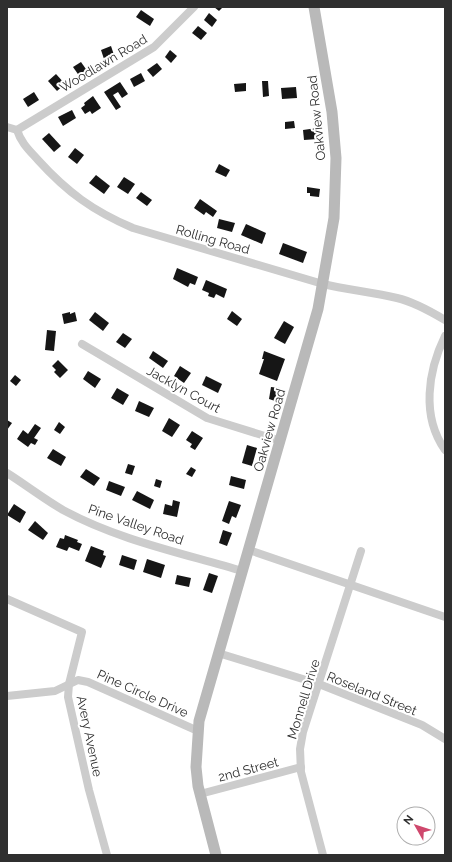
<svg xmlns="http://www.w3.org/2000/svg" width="452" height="862" viewBox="0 0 452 862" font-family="Raleway,sans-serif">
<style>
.building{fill:#161616}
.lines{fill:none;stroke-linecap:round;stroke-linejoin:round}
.street{stroke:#ccc;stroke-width:8}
.secondary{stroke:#b9b9b9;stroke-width:11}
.labels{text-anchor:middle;stroke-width:4;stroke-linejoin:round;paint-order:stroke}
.street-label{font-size:13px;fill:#2f2f2f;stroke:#fff}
</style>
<rect width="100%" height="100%" fill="#fff"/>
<!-- building -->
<g class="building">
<polygon points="214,7 223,7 219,11"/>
<polygon points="141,10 154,19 150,26 136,17"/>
<polygon points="209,13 217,20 212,27 204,20"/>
<polygon points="198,26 207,33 201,40 192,33"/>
<polygon points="111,46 114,55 104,59 101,50"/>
<polygon points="170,50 177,56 171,63 165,57"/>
<polygon points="81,62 88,72 80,77 73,67"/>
<polygon points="157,63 162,69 153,77 147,70"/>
<polygon points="141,73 145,81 134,87 130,79"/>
<polygon points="56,74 65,84 57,91 48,81"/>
<polygon points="262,81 268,81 269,96 263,97"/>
<polygon points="120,82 128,94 122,98 118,92 113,95 121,107 116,110 104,92"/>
<polygon points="246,83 246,91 235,92 234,84"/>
<polygon points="296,87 297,98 282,99 281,88"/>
<polygon points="34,92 39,100 28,107 23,99"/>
<polygon points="93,96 101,108 92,114 90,111 85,114 81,108 85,105 84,103"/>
<polygon points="72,110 76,118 63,126 58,117"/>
<polygon points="294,121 295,128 285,129 285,122"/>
<polygon points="317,128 318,139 304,140 303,130"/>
<polygon points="49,133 61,146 54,152 42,139"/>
<polygon points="75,148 84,155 77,164 68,157"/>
<polygon points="219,164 230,170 226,177 215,172"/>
<polygon points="96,175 110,186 104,194 89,183"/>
<polygon points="124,177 135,184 128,194 117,187"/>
<polygon points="307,187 320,189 319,197 310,196 310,193 307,193"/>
<polygon points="141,192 152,200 147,206 136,198"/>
<polygon points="200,199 217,211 213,217 206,212 204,215 194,208"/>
<polygon points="219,219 235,223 232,232 217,228"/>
<polygon points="246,224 266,233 262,244 241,235"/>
<polygon points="283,243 307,252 303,263 279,254"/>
<polygon points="177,268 198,277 195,285 190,283 188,287 173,279"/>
<polygon points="206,280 227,289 224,298 216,294 214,298 208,296 209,293 202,290"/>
<polygon points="232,311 242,319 237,326 227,319"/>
<polygon points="70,312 70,314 75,312 77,321 64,324 62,314"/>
<polygon points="95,312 109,323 103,331 89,320"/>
<polygon points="284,321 294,327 285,344 274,338"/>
<polygon points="47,330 56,331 54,351 45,350"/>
<polygon points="123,333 132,339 125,348 116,342"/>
<polygon points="153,351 168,361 163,368 149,358"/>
<polygon points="264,351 285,359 277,381 259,374 264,359 262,359"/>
<polygon points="58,360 68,370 60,378 54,372 56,370 52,366"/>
<polygon points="180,366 191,373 184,383 174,376"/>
<polygon points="88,371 101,379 95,388 83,379"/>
<polygon points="15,375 21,380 16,386 10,381"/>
<polygon points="206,376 222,384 218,393 202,385"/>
<polygon points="271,387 280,388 278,402 269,399"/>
<polygon points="117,388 129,395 123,405 111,398"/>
<polygon points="139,401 154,408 149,417 135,411"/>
<polygon points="169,418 180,425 172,437 162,431"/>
<polygon points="7,420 12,423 7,430"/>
<polygon points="59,422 65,427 60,434 54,430"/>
<polygon points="35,424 41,428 34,438 38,440 35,445 31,443 28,447 17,439 23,430 28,434"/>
<polygon points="192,431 203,438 195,450 190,447 192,444 186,440"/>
<polygon points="247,445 257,448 252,466 242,463"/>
<polygon points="53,449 66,457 61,466 47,458"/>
<polygon points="128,464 135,466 132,475 125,473"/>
<polygon points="191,467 196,470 192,477 186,474"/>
<polygon points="86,469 100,478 94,486 80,477"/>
<polygon points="231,476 246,480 244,489 229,485"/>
<polygon points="156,479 162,481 160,488 154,486"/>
<polygon points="109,481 125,487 121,496 106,490"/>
<polygon points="137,491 154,500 150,509 132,500"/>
<polygon points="173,500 180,502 177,517 163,514 165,504 172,506"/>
<polygon points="229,501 241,505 236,518 232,516 229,524 222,521"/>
<polygon points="14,504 26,512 20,523 7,515"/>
<polygon points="35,521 48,533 43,540 28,530"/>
<polygon points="223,530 232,533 227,546 219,543"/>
<polygon points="65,535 78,540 77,542 82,544 79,551 69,547 67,551 56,547 60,538 64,539"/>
<polygon points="91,546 104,551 103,555 106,556 101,568 85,561"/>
<polygon points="122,555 137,560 134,570 119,565"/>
<polygon points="147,559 165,565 161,578 143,572"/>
<polygon points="209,573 218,576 212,593 203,590"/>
<polygon points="177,575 191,578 189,587 175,584"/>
</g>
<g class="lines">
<!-- street -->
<g class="street">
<polyline points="7,127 17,130"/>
<path d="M 17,130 C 21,143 30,151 38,160 C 67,192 93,211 133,228 L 323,284 C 347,290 373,292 397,298 C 414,302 430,311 445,320"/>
<polyline points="17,130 154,47 194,7"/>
<path d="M 445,336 C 428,371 421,416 445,450"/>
<polyline points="82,344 207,418 281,441"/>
<path d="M 7,473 C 26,485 44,499 63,510 C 118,540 182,553 242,571"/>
<polyline points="249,550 445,617"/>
<polyline points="7,599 82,632 69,684 68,697 89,790 107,855"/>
<polyline points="218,653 319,684 422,725 445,739"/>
<polyline points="7,696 55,691 78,680 88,682 198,731"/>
<polyline points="200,794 301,767"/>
<polyline points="323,855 301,772 300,749 303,732 361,551"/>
</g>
<!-- secondary -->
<polyline class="secondary" points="216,855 198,786 196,767 199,721 318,309 334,218 336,158 332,112 314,7"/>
</g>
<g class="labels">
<!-- street labels -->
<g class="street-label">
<text transform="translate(103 63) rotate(-31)" y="5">Woodlawn Road</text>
<text transform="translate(316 118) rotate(-96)" y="5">Oakview Road</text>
<text transform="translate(213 239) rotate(16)" y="5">Rolling Road</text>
<text transform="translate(184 389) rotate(29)" y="5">Jacklyn Court</text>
<text transform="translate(269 430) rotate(-74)" y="5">Oakview Road</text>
<text transform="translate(136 524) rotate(19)" y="5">Pine Valley Road</text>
<text transform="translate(143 693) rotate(24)" y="5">Pine Circle Drive</text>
<text transform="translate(372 693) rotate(22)" y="5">Roseland Street</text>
<text transform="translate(303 699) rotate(-73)" y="5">Monnell Drive</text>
<text transform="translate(90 736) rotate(78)" y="5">Avery Avenue</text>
<text transform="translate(248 769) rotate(-15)" y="5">2nd Street</text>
</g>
</g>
<!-- border -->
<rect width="452" height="862" fill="none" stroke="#2f2f2f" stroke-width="16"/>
<!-- north arrow -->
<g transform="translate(416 826) rotate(309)"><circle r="19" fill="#ffffff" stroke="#acacac"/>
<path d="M0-3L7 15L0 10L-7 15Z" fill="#cf486d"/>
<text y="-6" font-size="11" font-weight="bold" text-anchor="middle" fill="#2f2f2f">N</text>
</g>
</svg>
